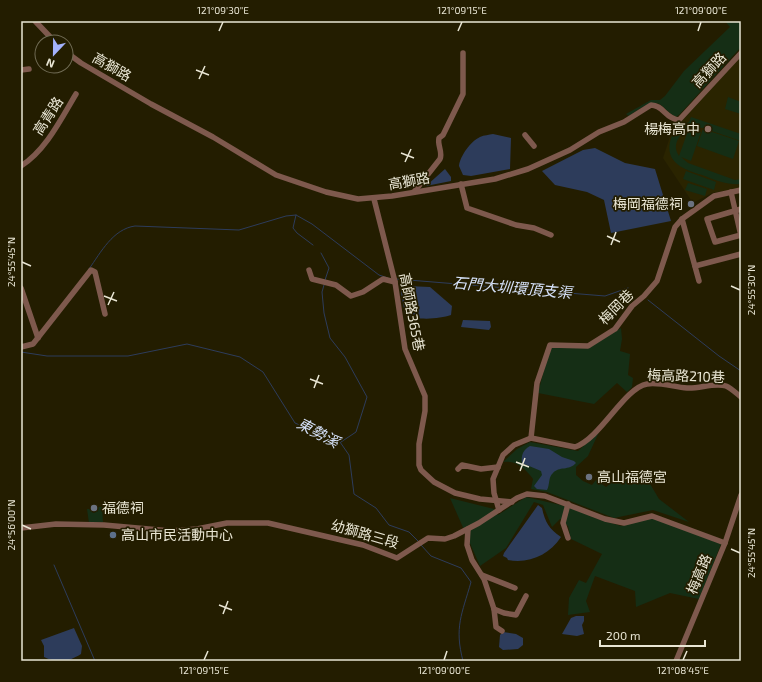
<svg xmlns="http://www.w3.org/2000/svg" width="762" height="682" viewBox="0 0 762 682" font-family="'Exo 2','Noto Sans TC',sans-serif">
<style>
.built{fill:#2a2400}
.green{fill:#152e15}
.water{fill:#2d3c5b}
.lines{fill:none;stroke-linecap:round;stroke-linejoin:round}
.stream{stroke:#2d3c5b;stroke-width:1}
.minor{stroke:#7e594d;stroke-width:5.5}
.ticks{fill:none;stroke:#e9e6d4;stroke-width:1.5}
.education-dot{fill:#8d6e63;stroke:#231d00;stroke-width:1.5}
.worship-dot{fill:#6b7280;stroke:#231d00;stroke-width:1.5}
.service-dot{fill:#5c6f8a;stroke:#231d00;stroke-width:1.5}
.labels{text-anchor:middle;stroke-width:3.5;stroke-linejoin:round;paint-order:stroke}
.street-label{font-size:14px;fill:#e9e6d4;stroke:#231d00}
.poi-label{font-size:14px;fill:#e9e6d4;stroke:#231d00;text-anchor:start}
.water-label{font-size:15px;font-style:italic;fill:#d6e2fa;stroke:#231d00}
.neatline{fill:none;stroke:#e9e6d4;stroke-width:1.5}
.ticks-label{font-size:10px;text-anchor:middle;fill:#e9e6d4}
</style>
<rect width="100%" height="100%" fill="#231d00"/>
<!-- built -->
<polygon class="built" points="741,56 741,188 712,193 693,203 663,158 666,149 671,133"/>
<!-- green -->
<g class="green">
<path d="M 725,21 L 741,21 L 741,47 L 680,114 L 676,117 C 670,114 666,109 661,105 C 652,98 637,111 629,116 L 626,114 L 651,100 L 660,100 L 665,96 L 684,71 L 730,27 Z"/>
<polygon points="728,97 741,102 741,114 725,109"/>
<path d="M 691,117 L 741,134 L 741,141 L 703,128 L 690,127 C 680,134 671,144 679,156 L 689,128 L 701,132 L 691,161 L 681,157 L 688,163 L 735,180 L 741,179 L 741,184 C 728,185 717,181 705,176 C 686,170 663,164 671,138 C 674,129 680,125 689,122 Z"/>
<polygon points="703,129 739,141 733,159 697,146"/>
<polygon points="686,171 716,182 714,190 683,179"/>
<polygon points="688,183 707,189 705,196 685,190"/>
<polygon points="621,328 622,339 620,351 630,354 628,375 633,378 632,387 627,392 617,383 594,404 538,393 547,359 552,348 589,348"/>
<path d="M 599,432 L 588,456 L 576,467 L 576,475 L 583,481 L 592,485 L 596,480 L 606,487 L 615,480 L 646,477 L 659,499 L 689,522 L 653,510 L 614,518 L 547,492 L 531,489 L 533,479 C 525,468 516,460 503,462 L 517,449 L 530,442 L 578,451 Z"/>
<polygon points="526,497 569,507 595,518 621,526 653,518 721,544 699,599 670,593 636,607 635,591 595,576 586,601 590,612 568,615 569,598 579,580 586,583 602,554 571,539 568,526 560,519 552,527 543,505 534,502 506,548 480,566 450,498 494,509 498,515"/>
<polygon points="97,507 102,507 103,522 89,523 87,509 92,509 93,513 98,511"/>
</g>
<!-- water -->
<g class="water">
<path d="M 493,134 L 511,138 L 510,169 L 471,176 L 463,175 L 459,166 C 460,156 471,141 480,137 C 484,135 489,135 493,134 Z"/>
<polygon points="595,148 625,163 655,169 671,221 611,233 604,200 587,192 555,185 542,171 583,150"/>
<polygon points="445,169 451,177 451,181 426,186"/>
<path d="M 407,286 L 430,287 L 452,306 L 451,315 C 439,319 416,321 405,314 L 401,293 L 402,288 Z"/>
<polygon points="463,320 490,321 491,327 489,330 461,327"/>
<path d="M 530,446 L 549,449 L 562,457 L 574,461 L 576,463 C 569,471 559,466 553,473 C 548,477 550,485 547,490 L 537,489 L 534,486 L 542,475 L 541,471 L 522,463 C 521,455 523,450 530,446 Z"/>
<path d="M 538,505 L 542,508 C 545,522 549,529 561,537 C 549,555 529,564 508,560 L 507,558 L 503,556 L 504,553 Z"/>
<polygon points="576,616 584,616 584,621 582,625 584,634 577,636 562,634 571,618"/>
<path d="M 74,628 L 82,646 L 81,654 C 68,662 59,664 44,657 L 44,646 L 41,640 Z"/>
<polygon points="503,632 516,634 523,638 523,645 518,649 503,650 499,647 500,635"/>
</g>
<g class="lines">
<!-- stream -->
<g class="stream">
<polyline points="296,215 293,228 297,233 313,245"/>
<polyline points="321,253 329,268 325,280"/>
<path d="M 89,269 C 101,252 113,229 135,226 L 239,230 L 286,216 L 296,215 L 312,224 L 379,275 L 388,278"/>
<polyline points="396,279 605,296 628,288"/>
<polyline points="324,285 322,292 324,313 330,338 345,357 367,397 356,432 341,442"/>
<polyline points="648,300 719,356 741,371"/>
<polyline points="21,352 47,356 128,356 187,344 240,357 263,372 295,423 340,442 349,455 354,494 376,508 389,525 409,532 418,541"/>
<path d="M 421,545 L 431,556 L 461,568 L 471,582 C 462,614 454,627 463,661"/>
<polyline points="54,565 95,661"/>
</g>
<!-- minor -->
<g class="minor">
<polyline points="35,21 55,42"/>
<path d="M 66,52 L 81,63 L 151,104 L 213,137 L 276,175 L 326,192 L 358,199 L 392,196 L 495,179 L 528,169 L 570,150 L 599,132 L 624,122 L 651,105 C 663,105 666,119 679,120 L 741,53"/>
<polyline points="21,70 29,69"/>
<polyline points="525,135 534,146"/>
<path d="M 21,166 C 46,150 61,119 76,94"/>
<polyline points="461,184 467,208 516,225 534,228 551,235"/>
<path d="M 414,192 L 440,159 C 443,152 437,145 439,138 L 443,135 L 463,94 L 463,53"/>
<polyline points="731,192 741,236"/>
<polyline points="374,199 395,282 405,349 425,396 425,411 419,444 419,465 421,470 434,482 455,493 480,499 512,502"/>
<polyline points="741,209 707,219 715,242 741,235"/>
<polyline points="682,219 699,281"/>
<polyline points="695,266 741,254"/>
<polyline points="309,270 312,279 336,285 351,296 363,292 383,279 395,282"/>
<polyline points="21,288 38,338"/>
<polyline points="21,347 33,344 91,270 95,272 105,314"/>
<polyline points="531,438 537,383 550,345 588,346 615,329 632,306 644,296 657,281 675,227 682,219 714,196 741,190"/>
<polyline points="458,469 462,465 481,469 498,467"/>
<polyline points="568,504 563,523 568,538"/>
<path d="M 499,510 L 494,493 L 493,479 L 503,455 L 514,445 L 531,438 L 575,447 C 601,438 624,388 647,384 C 660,382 674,387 687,388 C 699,389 715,382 726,386 C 731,388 737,394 741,397"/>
<polyline points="21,528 56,524 104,525 171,531 197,529 227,523 268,523 363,545 397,558 428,538 445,539 454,536 479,523 517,498 527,494 545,496 605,519 624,523 652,516 725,543"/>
<polyline points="468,529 467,545 472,560 484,579 494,609 496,627 502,631"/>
<polyline points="482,575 515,588"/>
<polyline points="494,609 504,613 516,615 526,596"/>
<polyline points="676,661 725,543 741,495"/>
</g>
</g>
<!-- ticks -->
<path class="ticks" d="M 219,31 L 223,22M 458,31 L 462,22M 698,31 L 701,22M 196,70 L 209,75M 199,79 L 205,66M 401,153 L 414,158M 405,162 L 411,149M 607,236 L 620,242M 611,245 L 616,232M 22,262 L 31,266M 731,286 L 740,290M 104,296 L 117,301M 108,305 L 114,292M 310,379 L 323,384M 314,388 L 319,375M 516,462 L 529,467M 520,471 L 525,458M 22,525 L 31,529M 731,549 L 740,553M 219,605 L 232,610M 223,614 L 228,601M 204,660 L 208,651M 444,660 L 447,651M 683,660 L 687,651"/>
<!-- markers -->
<circle class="education-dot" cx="708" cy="129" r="4"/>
<g class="worship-dot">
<circle cx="691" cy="204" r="4"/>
<circle cx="589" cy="477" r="4"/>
<circle cx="94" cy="508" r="4"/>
</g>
<circle class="service-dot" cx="113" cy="535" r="4"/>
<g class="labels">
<!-- street labels -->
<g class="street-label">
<text transform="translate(112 67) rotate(30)" y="5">高獅路</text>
<text transform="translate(709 70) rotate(-47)" y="5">高獅路</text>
<text transform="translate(48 116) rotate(-57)" y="5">高青路</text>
<text transform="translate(409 181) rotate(-10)" y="5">高獅路</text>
<text transform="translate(616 307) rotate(-45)" y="5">梅岡巷</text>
<text transform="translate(412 312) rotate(79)" y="5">高師路365巷</text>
<text transform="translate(686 376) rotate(2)" y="5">梅高路210巷</text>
<text transform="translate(365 534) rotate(16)" y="5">幼獅路三段</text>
<text transform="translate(699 574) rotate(-67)" y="5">梅高路</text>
</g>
<!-- poi labels -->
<g class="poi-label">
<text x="700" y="134" text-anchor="end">楊梅高中</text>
<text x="683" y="209" text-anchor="end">梅岡福德祠</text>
<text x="597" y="482">高山福德宮</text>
<text x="102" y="513">福德祠</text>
<text x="121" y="540">高山市民活動中心</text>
</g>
<!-- water labels -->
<g class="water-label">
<text transform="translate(512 288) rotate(5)" y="5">石門大圳環頂支渠</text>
<text transform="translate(318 433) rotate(28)" y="5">東勢溪</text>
</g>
</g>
<!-- border -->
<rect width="762" height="682" fill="none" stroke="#231d00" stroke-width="44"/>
<!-- north arrow -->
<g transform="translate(54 54) rotate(202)"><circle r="19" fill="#231d00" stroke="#726d55"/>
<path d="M0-3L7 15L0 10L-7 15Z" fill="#a3b2fd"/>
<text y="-6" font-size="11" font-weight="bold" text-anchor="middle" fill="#e9e6d4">N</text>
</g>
<!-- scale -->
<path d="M600 640v6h105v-6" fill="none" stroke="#e9e6d4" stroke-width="2"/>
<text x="606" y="640" font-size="12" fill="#e9e6d4" stroke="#231d00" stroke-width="3" paint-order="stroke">200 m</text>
<rect x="22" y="22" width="718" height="638" class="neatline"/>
<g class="ticks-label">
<text x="223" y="14">121°09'30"E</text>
<text x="462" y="14">121°09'15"E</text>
<text x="701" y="14">121°09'00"E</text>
<text transform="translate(11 262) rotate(-90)" y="4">24°55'45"N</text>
<text transform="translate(751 290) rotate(-90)" y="4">24°55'30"N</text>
<text transform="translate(11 525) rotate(-90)" y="4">24°56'00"N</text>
<text transform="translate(751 553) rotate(-90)" y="4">24°55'45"N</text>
<text x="204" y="674">121°09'15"E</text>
<text x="444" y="674">121°09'00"E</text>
<text x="683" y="674">121°08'45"E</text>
</g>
</svg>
